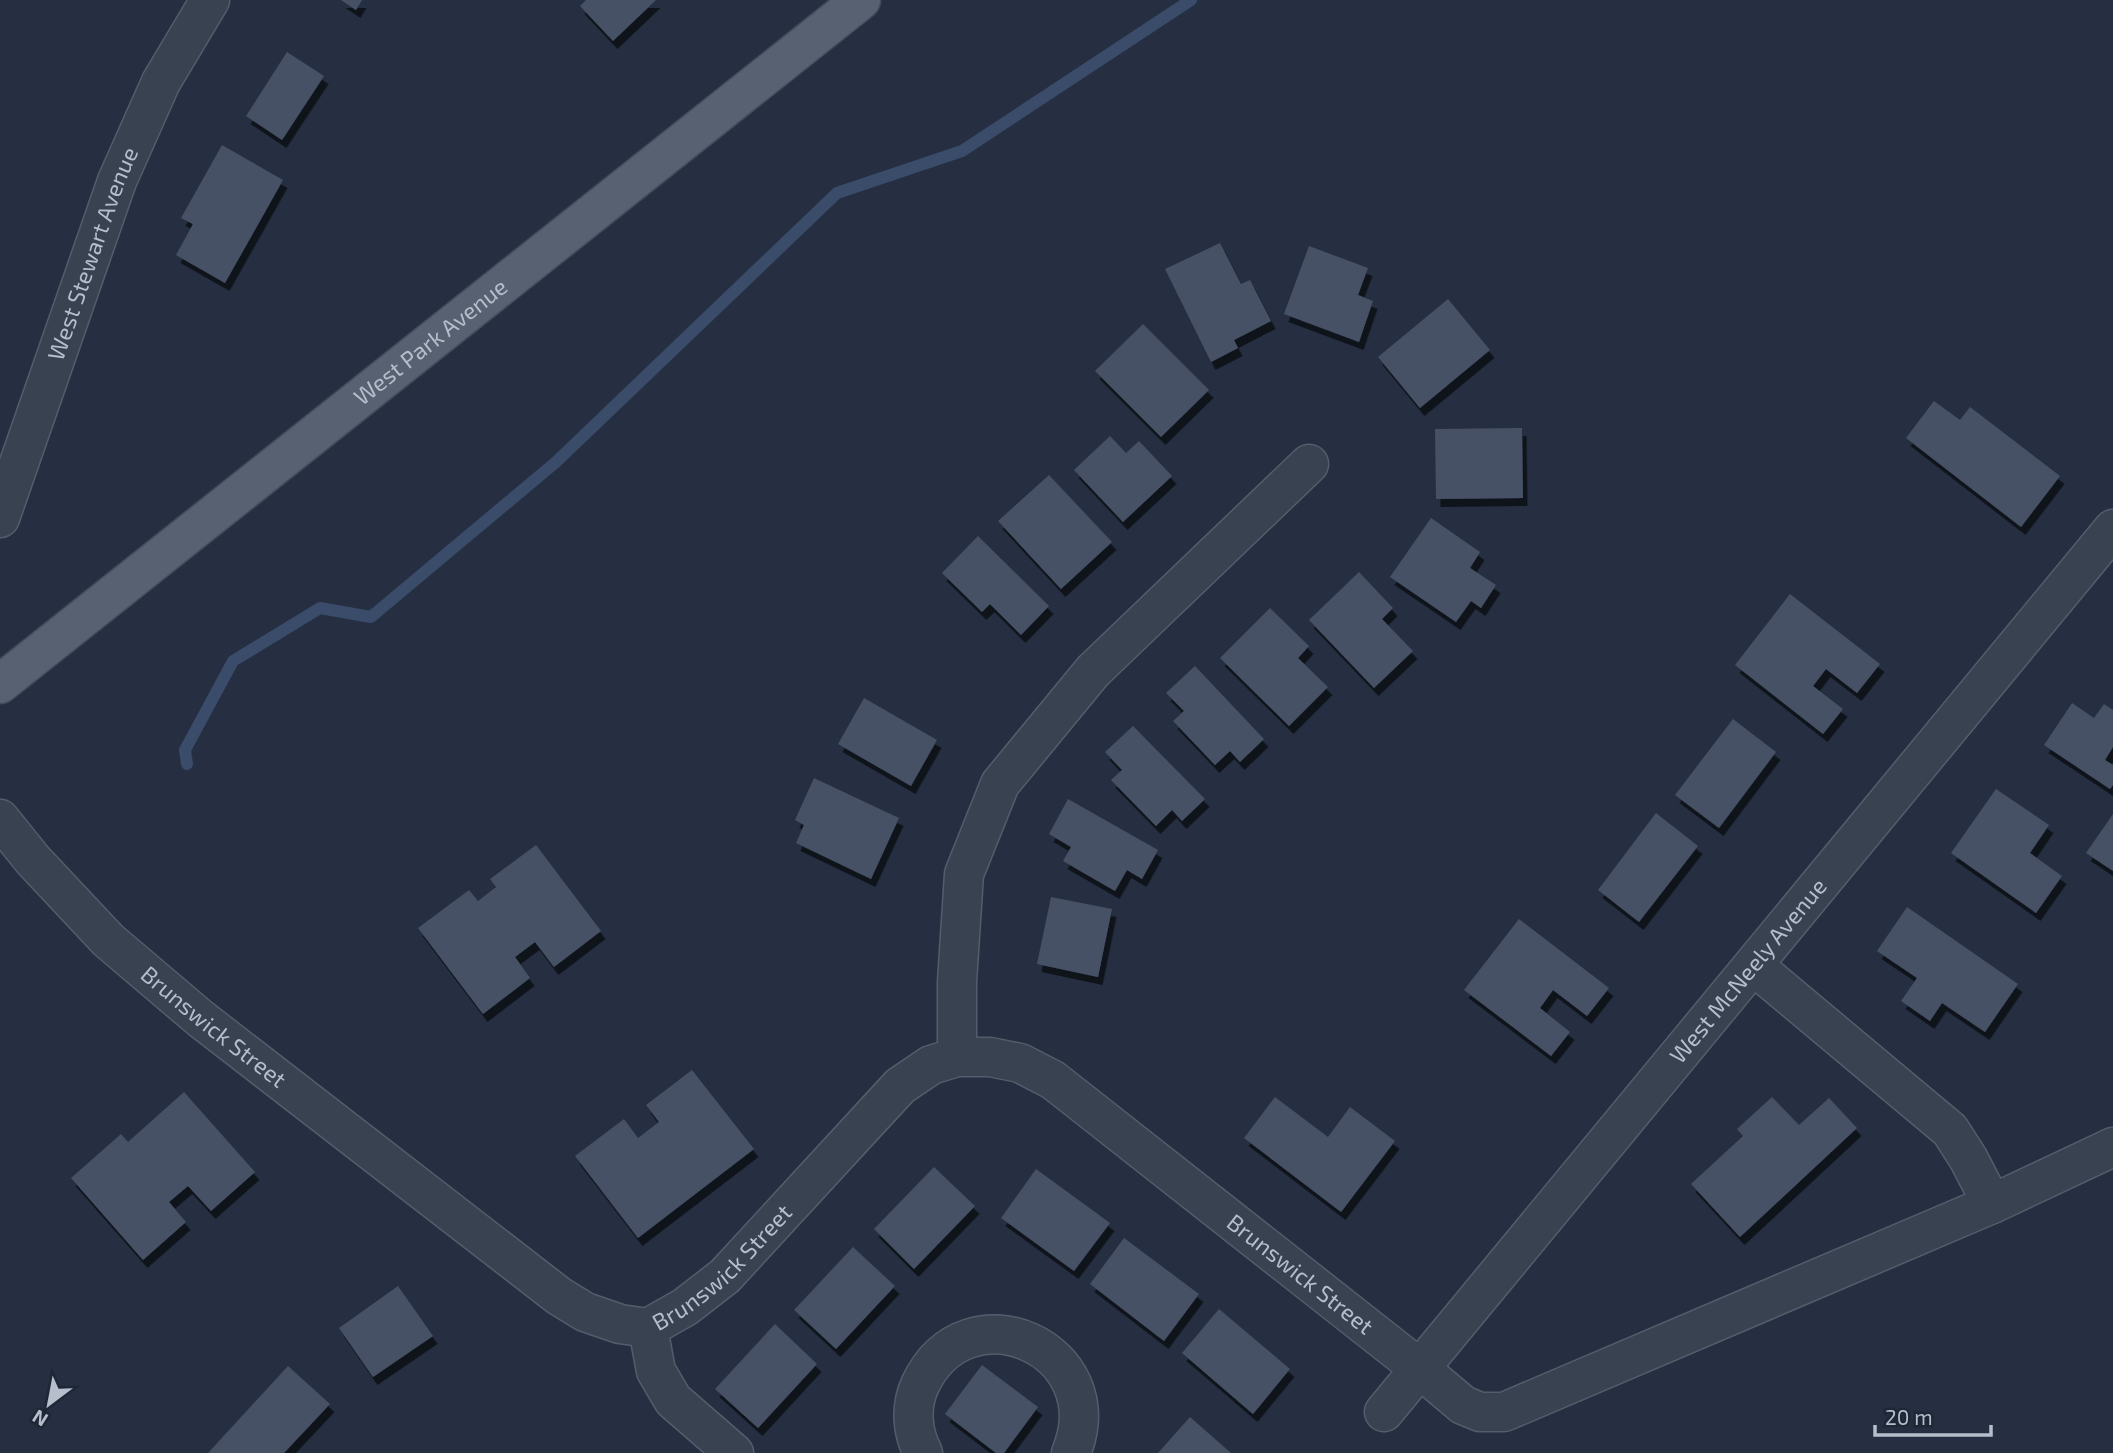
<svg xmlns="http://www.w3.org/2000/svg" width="2113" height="1453" viewBox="0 0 2113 1453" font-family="'Exo 2',sans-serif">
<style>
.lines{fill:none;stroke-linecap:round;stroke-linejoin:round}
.stream{stroke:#3a4c6a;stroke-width:12}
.building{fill:#465165;filter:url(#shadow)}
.minor-casing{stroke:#545d6b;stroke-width:41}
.major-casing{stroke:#434b5a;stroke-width:41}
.minor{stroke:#394251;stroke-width:38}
.major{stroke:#576171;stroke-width:38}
.labels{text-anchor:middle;stroke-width:7;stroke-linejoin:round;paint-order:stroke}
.street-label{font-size:23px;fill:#b6bdcb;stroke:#1e2736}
</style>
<defs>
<filter id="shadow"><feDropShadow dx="4.5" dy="8" stdDeviation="0" flood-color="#0009"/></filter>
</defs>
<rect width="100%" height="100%" fill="#252f41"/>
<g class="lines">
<!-- stream -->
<polyline class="stream" points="187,764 185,750 233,661 320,608 371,617 556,462 837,193 962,151 1191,0"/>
</g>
<!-- building -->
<g class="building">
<polygon points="341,0 362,0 356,10"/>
<polygon points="586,0 656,0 613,41 580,6"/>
<polygon points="287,52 324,76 282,140 246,116"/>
<polygon points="222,145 283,180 225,283 176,255 193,224 181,218"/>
<polygon points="1220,243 1241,284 1250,280 1271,321 1234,340 1238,348 1211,362 1165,269"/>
<polygon points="1309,246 1368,268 1358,295 1373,301 1359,342 1284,314"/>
<polygon points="1448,299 1490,350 1420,408 1378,357"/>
<polygon points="1143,324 1209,390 1161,437 1095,371"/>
<polygon points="1934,401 1960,420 1970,407 2060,476 2021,527 1906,438"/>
<polygon points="1522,428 1523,498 1436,499 1435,429"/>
<polygon points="1110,436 1126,453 1139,441 1172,476 1123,522 1074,470"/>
<polygon points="1049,475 1112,542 1061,589 998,521"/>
<polygon points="1431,518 1480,552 1470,568 1496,585 1481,608 1471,601 1456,622 1390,577"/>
<polygon points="978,536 1049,606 1021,635 990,604 982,612 942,573"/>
<polygon points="1359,572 1393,608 1382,619 1413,651 1374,688 1309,620"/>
<polygon points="1790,594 1880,664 1857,693 1826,669 1813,686 1843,709 1823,734 1735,665"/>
<polygon points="1270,608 1309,646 1298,658 1328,687 1289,726 1220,658"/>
<polygon points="1195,666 1264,739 1240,762 1230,751 1215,765 1173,721 1184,711 1166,693"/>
<polygon points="864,698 937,740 911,786 838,744"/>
<polygon points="2072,703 2094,718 2104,704 2113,710 2113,747 2105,760 2113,765 2113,785 2110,789 2044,745"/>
<polygon points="1733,719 1776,752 1719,828 1675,795"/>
<polygon points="1133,726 1205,799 1182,821 1172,810 1156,826 1111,780 1122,770 1105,752"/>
<polygon points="814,778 899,818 871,879 796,843 804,825 795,820"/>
<polygon points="1996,789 2049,825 2030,853 2062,876 2036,913 1951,853"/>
<polygon points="1068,799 1158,850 1142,879 1127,870 1115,891 1063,861 1071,847 1049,834"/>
<polygon points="1656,813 1698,846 1639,922 1598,890"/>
<polygon points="2113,814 2113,871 2086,853"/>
<polygon points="536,845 601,931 554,967 535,942 515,957 530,978 483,1014 418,928 469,890 478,901 496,887 490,879"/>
<polygon points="1051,897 1112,909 1098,977 1037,964"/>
<polygon points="1907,907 2018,984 1985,1032 1942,1003 1930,1021 1901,1001 1917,978 1877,951"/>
<polygon points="1519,919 1609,988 1587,1016 1553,990 1540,1008 1570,1032 1551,1056 1464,990"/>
<polygon points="692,1070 754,1149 638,1238 575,1156 624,1119 638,1138 659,1122 646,1105"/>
<polygon points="184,1092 255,1172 211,1211 188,1186 169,1202 186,1222 143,1260 71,1178 121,1134 128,1142"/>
<polygon points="1275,1097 1328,1137 1350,1107 1395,1141 1341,1212 1244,1138"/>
<polygon points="1772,1097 1799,1125 1829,1098 1857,1128 1740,1237 1691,1184 1743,1136 1737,1129"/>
<polygon points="934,1167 975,1206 914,1269 874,1229"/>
<polygon points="1036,1169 1110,1223 1074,1271 1001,1218"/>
<polygon points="1124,1238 1199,1294 1164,1341 1090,1284"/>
<polygon points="853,1247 895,1286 836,1349 794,1310"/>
<polygon points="398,1286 433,1336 373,1377 339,1328"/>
<polygon points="1219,1309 1290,1369 1253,1414 1182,1353"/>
<polygon points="775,1324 817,1364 758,1428 715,1389"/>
<polygon points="982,1365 1038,1407 1004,1453 996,1453 945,1414"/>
<polygon points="288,1366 330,1404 284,1453 208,1453"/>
<polygon points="1190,1417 1231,1453 1158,1453"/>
</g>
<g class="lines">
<!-- minor casing -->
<g class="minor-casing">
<g id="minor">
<path id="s1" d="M 0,518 L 117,181 L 161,82 L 210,0"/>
<path id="s2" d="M 0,819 L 33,860 L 108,940 L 201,1019 L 559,1296 L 585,1312 L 620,1324 L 648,1328 L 685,1307 L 725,1276 L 900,1086 L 931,1065 L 957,1057 L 990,1057 L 1020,1063 L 1053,1080 L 1419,1368 L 1463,1405 L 1480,1412 L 1504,1412 L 1992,1204 L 2113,1147"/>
<polyline points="1754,966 1950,1130 1968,1158 1992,1204"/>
<polyline points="957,1057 957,982 964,874 1000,784 1093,671 1309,464"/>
<polyline points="648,1328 656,1371 673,1400 734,1453"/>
<path id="s3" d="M 1384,1412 L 2113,529"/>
<path d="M 923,1453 C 912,1432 910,1407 920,1385 C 967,1284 1114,1349 1071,1453"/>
</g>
</g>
<!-- major casing -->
<g class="major-casing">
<g id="major">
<path id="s4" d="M 0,684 L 861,0"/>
</g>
</g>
<!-- minor -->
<use href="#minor" class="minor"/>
<!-- major -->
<use href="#major" class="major"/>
</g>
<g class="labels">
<!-- street labels -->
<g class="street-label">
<text dy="8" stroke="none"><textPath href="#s1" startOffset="280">West Stewart Avenue</textPath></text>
<text dy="8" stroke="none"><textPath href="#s4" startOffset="550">West Park Avenue</textPath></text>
<text dy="8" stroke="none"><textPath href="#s3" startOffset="572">West McNeely Avenue</textPath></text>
<text dy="8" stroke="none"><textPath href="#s2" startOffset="299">Brunswick Street</textPath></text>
<text dy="8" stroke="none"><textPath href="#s2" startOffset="929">Brunswick Street</textPath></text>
<text dy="8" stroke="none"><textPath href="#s2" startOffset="1664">Brunswick Street</textPath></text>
</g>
</g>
<!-- north arrow -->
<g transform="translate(49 1404) rotate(212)" stroke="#1e2736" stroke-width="5" paint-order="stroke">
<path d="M0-5L12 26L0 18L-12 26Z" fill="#b6bdcb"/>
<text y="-10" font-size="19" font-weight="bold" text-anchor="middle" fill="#b6bdcb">N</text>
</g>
<!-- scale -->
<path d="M1875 1425v10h116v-10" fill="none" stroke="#b6bdcb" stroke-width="3.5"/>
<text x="1885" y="1425" font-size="21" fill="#b6bdcb" stroke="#1e2736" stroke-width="5" paint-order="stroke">20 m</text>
</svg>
